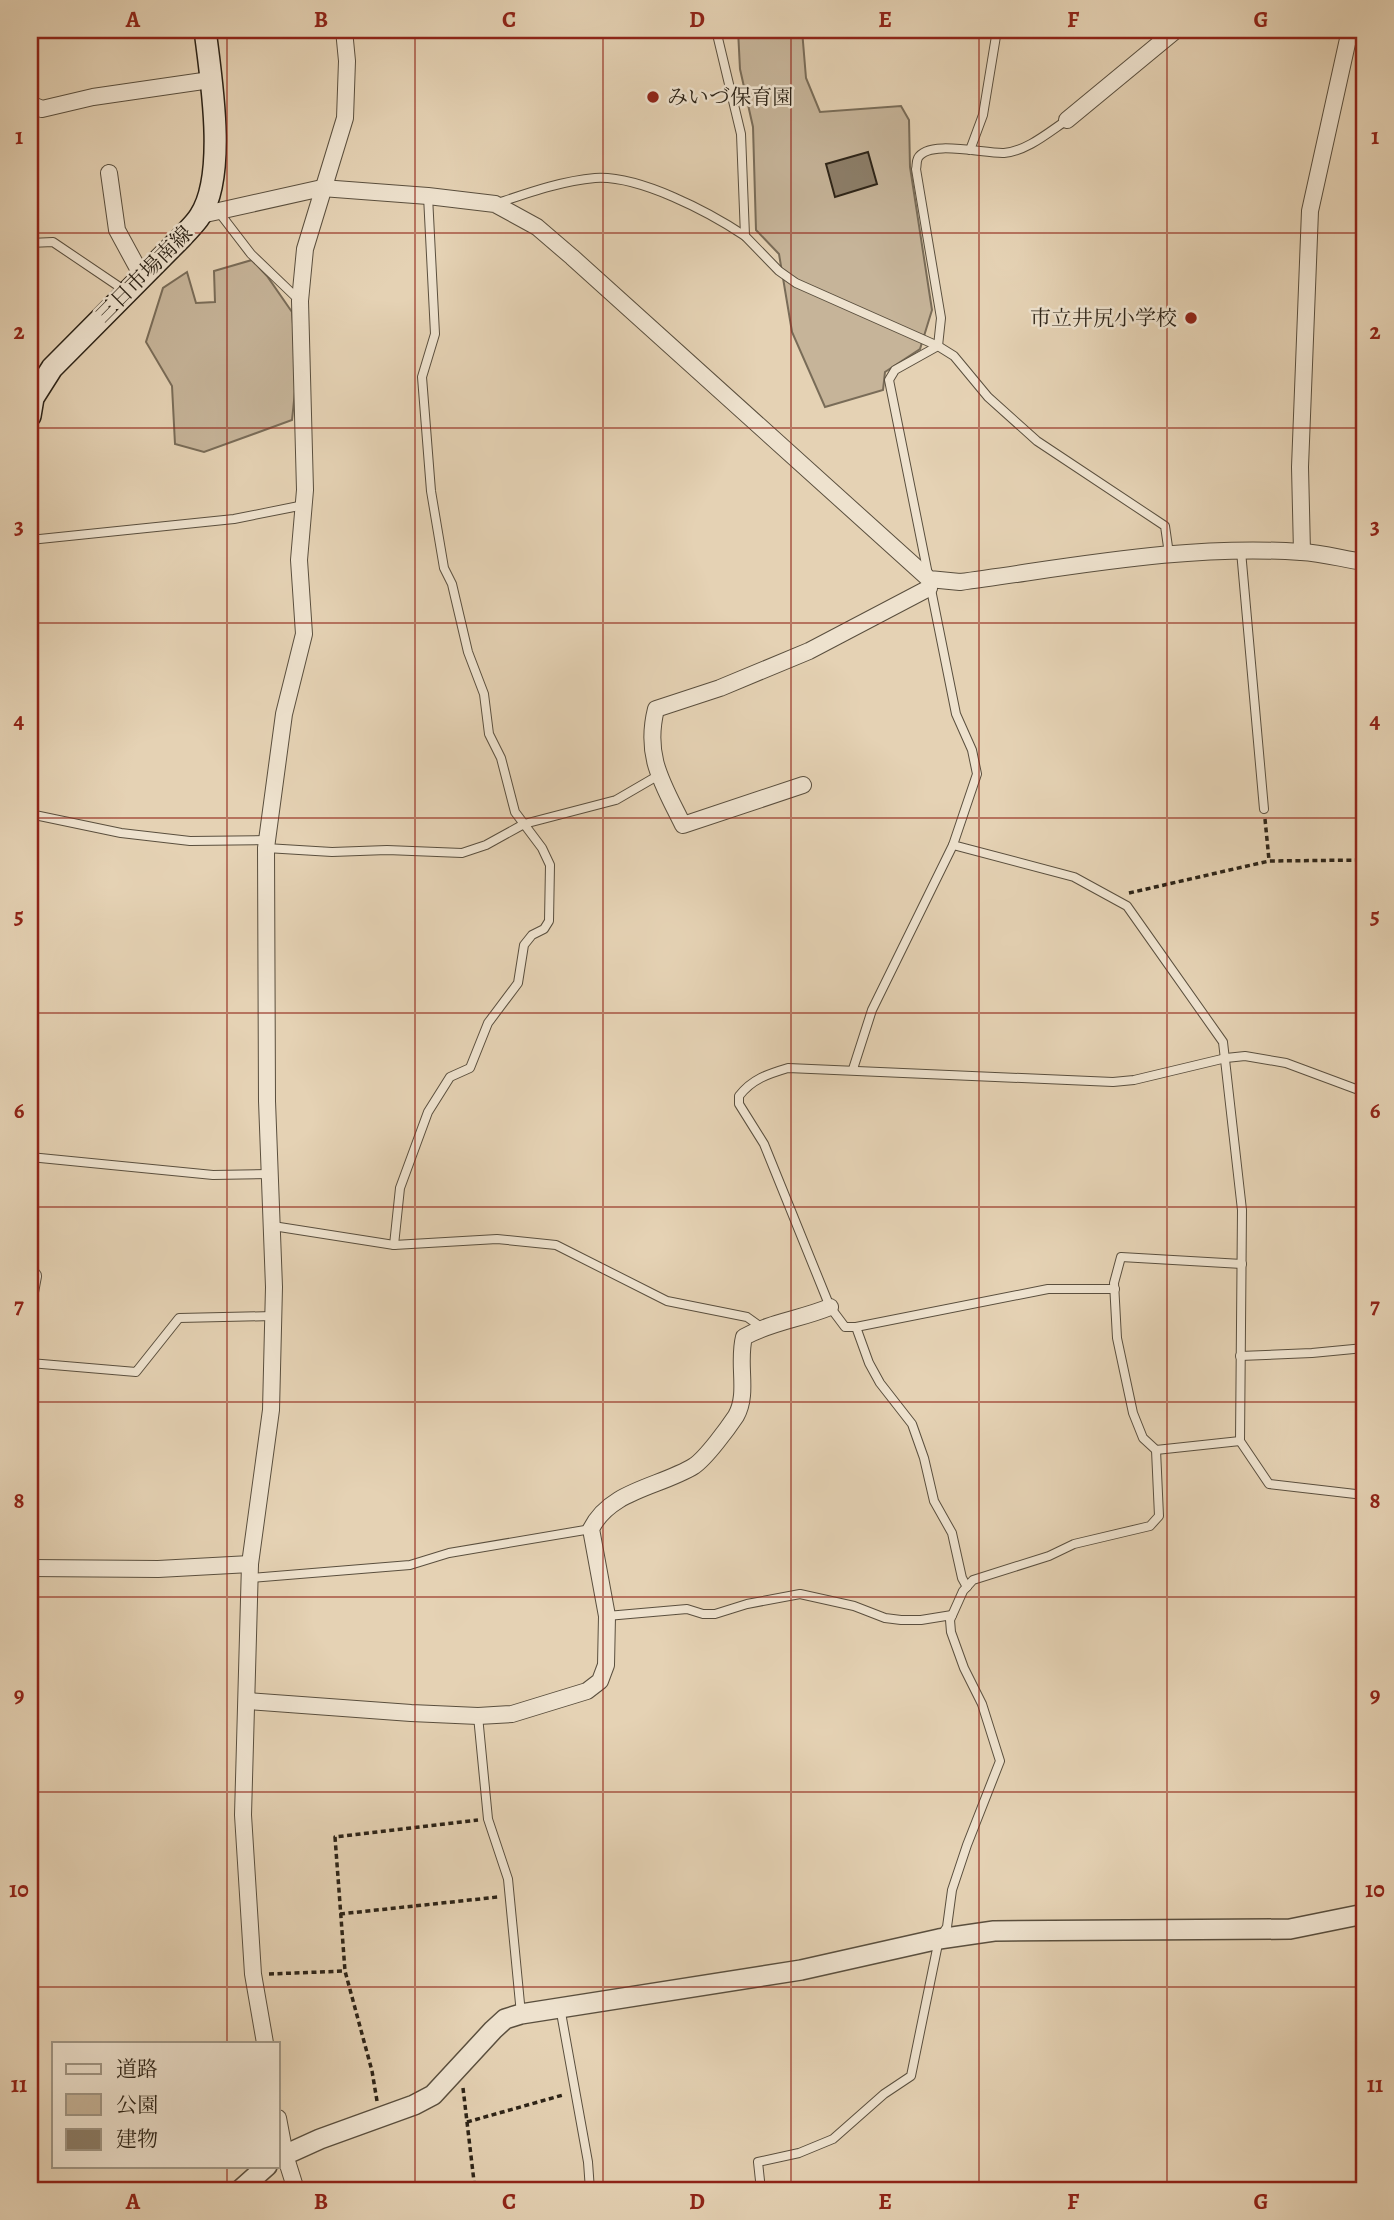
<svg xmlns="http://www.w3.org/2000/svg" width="1394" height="2220" viewBox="0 0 1394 2220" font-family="Alegreya,'Noto Serif JP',serif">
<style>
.green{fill:#c6b499;stroke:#796c58;stroke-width:2}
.building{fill:#8c7e69;stroke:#2c2317;stroke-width:2}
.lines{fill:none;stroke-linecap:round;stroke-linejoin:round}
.service-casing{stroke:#5a4f3e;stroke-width:10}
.minor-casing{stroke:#5a4f3e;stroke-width:18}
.tertiary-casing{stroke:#5a4f3e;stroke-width:22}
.secondary-casing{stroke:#2c2317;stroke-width:24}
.path{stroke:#2c2317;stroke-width:3.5;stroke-dasharray:5 3.5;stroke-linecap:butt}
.service{stroke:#eee2ce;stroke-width:8}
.minor{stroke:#eee2ce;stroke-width:16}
.tertiary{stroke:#eee2ce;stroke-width:19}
.secondary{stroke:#eee2ce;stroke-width:21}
.grid{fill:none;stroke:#8f2418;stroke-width:2;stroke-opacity:0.55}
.poi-dot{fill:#8f2418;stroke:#eee2ce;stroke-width:2.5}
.labels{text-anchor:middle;stroke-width:5;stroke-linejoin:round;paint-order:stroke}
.poi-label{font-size:21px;fill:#2c2317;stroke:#eee2ce;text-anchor:start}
.street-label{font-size:21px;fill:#2c2317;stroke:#eee2ce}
.neatline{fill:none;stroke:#8f2418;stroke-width:2.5}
.grid-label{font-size:23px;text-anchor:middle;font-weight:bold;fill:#8f2418}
</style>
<rect width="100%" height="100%" fill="#e5d2b4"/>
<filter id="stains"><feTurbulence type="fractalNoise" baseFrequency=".00286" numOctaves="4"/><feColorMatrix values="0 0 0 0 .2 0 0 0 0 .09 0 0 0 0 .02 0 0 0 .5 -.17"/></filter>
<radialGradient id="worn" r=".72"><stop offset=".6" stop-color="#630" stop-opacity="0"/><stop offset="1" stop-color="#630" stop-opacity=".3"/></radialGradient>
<!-- green -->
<g class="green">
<polygon points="738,30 802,30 806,78 820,112 901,106 909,120 910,167 932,310 920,349 885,372 883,390 825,407 792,332 779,254 756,230 753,127 740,69"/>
<polygon points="252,260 267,276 292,312 297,372 292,420 204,452 175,444 172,386 146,342 163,288 187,272 196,303 215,302 214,271"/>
</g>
<!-- building -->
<polygon class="building" points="868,152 877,184 835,197 826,164"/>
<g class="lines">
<!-- service casing -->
<g class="service-casing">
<g id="service">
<polyline points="716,30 741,134 745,236 779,271 796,283 938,346 954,356 988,397 1037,441 1165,526 1169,554"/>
<path d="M 1067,120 C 1049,132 1027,151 1004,153 C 985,154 928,139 918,158 C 916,162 917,166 916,169 L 941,318 L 938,346 L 895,370 L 889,380 L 956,714 L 972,750 L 977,774 L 953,845 L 1074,877 L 1127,906 L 1223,1042 L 1242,1210 L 1240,1441 L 1269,1484 L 1364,1495"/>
<polyline points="970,150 983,115 997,30"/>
<path d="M 495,204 C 528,193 561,181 595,178 C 639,175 709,212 745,236"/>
<polyline points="218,211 251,254 300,301"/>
<polyline points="30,243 53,242 127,292"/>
<polyline points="30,540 234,519 304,505"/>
<polyline points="1241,551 1264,809"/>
<polyline points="30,814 121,833 190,841 267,840"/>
<polyline points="266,848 332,852 387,850 462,853 486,845 524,824 515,812 501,758 489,734 484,694 468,652 452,584 444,568 431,491 422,377 435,334 428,196"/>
<polyline points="853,1069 872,1010 953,845"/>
<polyline points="30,1157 213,1175 270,1174"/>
<polyline points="273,1226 394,1245 497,1239 556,1245 667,1301 747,1317 761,1327"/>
<polyline points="394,1245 400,1188 428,1112 450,1077 470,1068 488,1023 518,983 524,945 532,935 544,929 549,921 550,865 542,848 524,824 616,800 659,775"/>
<path d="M 1115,1289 L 1048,1289 L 856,1327 L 845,1327 L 830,1307 L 764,1144 L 739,1104 L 739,1096 C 752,1079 768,1074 788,1068 L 1113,1082 L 1134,1080 L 1226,1058 L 1245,1056 L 1286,1063 L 1364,1092"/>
<polyline points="856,1327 869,1363 880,1383 912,1424 924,1458 934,1501 952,1533 962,1578 967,1587"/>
<polyline points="1240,1356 1312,1353 1364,1348"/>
<polyline points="30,1363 136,1372 179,1318 273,1316"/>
<polyline points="1156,1450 1240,1441"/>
<polyline points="250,1578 410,1565 449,1553 591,1529"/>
<polyline points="607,1616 687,1609 703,1614 715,1614 747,1604 800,1594 854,1606 885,1618 901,1620 921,1620 952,1615"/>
<polyline points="478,1716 488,1819 508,1879 521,2014"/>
<polyline points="560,2007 588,2162 590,2190"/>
<polyline points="761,2190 758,2162 799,2153 833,2139 884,2094 911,2076 939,1939 947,1927 952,1890 967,1845 1000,1761 982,1704 964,1668 951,1632 950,1620 963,1591 973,1580 1049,1556 1074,1544 1150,1526 1159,1516 1156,1450 1143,1438 1133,1413 1117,1338 1114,1283 1121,1257 1242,1264"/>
</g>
</g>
<!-- minor casing -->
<g class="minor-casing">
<g id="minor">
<polyline points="30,104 42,109 93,97 210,80"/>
<polyline points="1067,120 1176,30"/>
<polyline points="109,173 117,230 142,276"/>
<path d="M 201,215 L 322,188 L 428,196 L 495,204 L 537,227 L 572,257 L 929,579 L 960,582 C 1072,567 1187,544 1301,552 C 1322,553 1343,559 1364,562"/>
<polyline points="1302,552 1300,467 1310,211 1350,30"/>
<path d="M 803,785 L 683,825 C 663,784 644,757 656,709 L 720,688 L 809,651 L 929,588"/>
<polyline points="30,1276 33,1276 30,1292"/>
<polyline points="30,1568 158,1569 250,1564"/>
<path d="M 248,1701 L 411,1713 L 478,1716 L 512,1714 L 587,1691 L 600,1681 L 606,1665 L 607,1616 L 591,1529 C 610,1490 660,1487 694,1466 C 706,1458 728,1428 736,1416 C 749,1393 737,1364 744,1337 C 771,1322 801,1319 830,1307"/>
<polyline points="265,2043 253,1974 243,1815 250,1564 271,1410 274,1287 267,1101 266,848 284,714 304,634 299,560 305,490 300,301 305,249 345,118 347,61 344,30"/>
<polyline points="278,2118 285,2155 296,2190"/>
</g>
</g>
<!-- tertiary casing -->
<g class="tertiary-casing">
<g id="tertiary">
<polyline points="278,2158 320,2139 414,2105 433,2095 493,2030 505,2019 521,2014 801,1970 939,1939 994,1931 1290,1929 1364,1914"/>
<polyline points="240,2190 267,2166"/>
</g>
</g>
<!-- secondary casing -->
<g class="secondary-casing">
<path id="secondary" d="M 30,416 L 33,398 L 52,368 L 182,237 C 188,230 195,224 200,216 C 227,175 211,78 205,30"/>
</g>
<!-- path -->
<g class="path">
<polyline points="1265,819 1269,860"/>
<polyline points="1129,893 1269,861 1364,860"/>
<polyline points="340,1914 498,1897"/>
<polyline points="269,1974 345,1971"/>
<polyline points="463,2088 475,2190"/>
<polyline points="377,2101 372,2071 345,1971 335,1837 478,1820"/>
<polyline points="467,2122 563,2095"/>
</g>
<!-- service -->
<use href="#service" class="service"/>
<!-- minor -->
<use href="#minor" class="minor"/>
<!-- tertiary -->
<use href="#tertiary" class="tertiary"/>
<!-- secondary -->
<use href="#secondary" class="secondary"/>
</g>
<!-- grid -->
<path class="grid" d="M 227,30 L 227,2043M 415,30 L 415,2190M 603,30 L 603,2190M 791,30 L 791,2190M 979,30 L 979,2190M 1167,30 L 1167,2190M 30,233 L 1364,233M 30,428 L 1364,428M 30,623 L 1364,623M 30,818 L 1364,818M 30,1013 L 1364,1013M 30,1207 L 1364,1207M 30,1402 L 1364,1402M 30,1597 L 1364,1597M 30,1792 L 1364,1792M 30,1987 L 1364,1987M 227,2166 L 227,2190"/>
<!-- markers -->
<g class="poi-dot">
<circle cx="653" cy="97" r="7"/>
<circle cx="1191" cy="318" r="7"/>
</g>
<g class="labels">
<!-- poi labels -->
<g class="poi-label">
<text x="667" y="104">みいづ保育園</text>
<text x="1177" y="325" text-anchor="end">市立井尻小学校</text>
</g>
<!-- street labels -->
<g class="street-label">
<text transform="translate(144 274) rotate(-45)" y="7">三日市場南線</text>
</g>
</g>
<!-- margin -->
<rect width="1394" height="2220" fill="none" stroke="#e5d2b4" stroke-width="77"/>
<!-- legend -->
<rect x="52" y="2042" width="228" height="126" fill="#eee2ce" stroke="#a09685" stroke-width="2"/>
<rect x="66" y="2064" width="35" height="10" fill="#eee2ce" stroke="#a09685" stroke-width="2"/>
<text x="116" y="2076" font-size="21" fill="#2c2317">道路</text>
<rect x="66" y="2094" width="35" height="21" fill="#c6b499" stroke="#a09685" stroke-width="2"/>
<text x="116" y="2112" font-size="21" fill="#2c2317">公園</text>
<rect x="66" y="2129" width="35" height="21" fill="#8c7e69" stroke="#a09685" stroke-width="2"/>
<text x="116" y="2146" font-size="21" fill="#2c2317">建物</text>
<rect x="38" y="38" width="1318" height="2144" class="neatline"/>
<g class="grid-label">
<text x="133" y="27">A</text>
<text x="321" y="27">B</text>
<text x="509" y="27">C</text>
<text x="697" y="27">D</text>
<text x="885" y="27">E</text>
<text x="1073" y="27">F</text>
<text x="1261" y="27">G</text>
<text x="19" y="144">1</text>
<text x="1375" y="144">1</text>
<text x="19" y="339">2</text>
<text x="1375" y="339">2</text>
<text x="19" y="534">3</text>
<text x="1375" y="534">3</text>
<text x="19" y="728">4</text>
<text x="1375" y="728">4</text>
<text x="19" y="923">5</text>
<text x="1375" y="923">5</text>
<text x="19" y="1118">6</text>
<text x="1375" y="1118">6</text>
<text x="19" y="1313">7</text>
<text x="1375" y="1313">7</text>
<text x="19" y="1508">8</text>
<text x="1375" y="1508">8</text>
<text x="19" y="1702">9</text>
<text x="1375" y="1702">9</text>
<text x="19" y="1897">10</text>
<text x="1375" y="1897">10</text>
<text x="19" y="2092">11</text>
<text x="1375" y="2092">11</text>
<text x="133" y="2209">A</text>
<text x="321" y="2209">B</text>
<text x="509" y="2209">C</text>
<text x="697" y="2209">D</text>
<text x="885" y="2209">E</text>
<text x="1073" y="2209">F</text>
<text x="1261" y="2209">G</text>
</g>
<rect width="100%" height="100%" filter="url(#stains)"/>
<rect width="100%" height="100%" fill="url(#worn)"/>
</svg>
